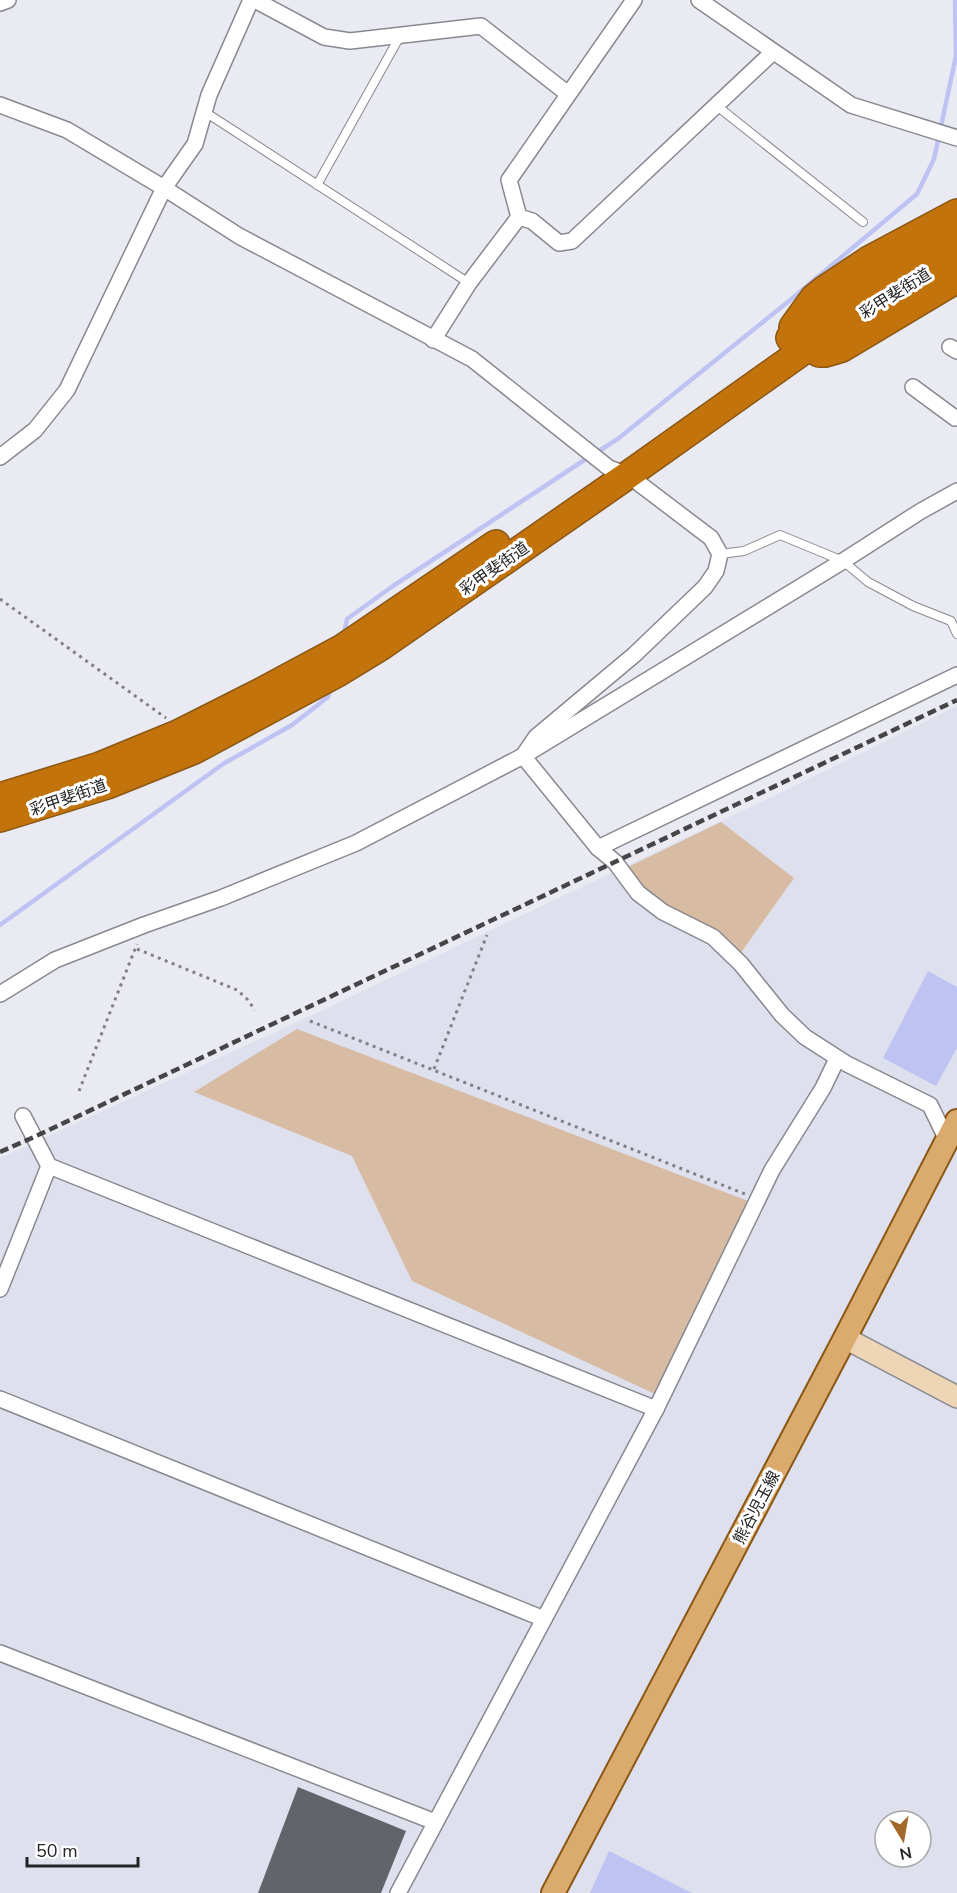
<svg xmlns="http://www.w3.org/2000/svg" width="957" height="1893" viewBox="0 0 957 1893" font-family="'Nunito Sans','Noto Sans JP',sans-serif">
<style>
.built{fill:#dee0ee;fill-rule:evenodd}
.green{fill:#d7bba3}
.water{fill:#bec3f3}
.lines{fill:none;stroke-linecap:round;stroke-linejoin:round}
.stream{stroke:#bec3f3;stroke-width:4.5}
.building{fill:#63646b}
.lane-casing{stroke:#888990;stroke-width:10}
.street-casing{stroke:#888990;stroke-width:18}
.secondary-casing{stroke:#888990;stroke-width:24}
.primary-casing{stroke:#8a5715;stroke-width:26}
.highway-casing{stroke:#8a5715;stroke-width:30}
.path{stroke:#808085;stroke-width:3;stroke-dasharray:3 4.5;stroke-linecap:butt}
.lane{stroke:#fff;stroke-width:8}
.street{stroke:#fff;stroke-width:15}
.secondary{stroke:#edd5b6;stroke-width:21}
.primary{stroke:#daab6d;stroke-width:22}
.highway{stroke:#c2730c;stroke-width:27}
.rail{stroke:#454548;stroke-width:4.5;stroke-dasharray:9 4.5;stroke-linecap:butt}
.labels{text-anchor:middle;stroke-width:6;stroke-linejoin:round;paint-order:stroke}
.street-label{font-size:16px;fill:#232326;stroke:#fff}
</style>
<rect width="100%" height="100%" fill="#eaebf2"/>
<!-- built -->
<path class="built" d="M 957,706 L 957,1893 L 0,1893 L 0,1158 L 308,1017 L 786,790 ZM 885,1821 L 921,1821 L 921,1857 L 885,1857 Z"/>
<!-- green -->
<g class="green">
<polygon points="721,822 794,878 740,954 666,910 641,891 628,867"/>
<polygon points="297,1029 748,1201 655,1394 412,1281 352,1156 194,1092"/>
</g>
<!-- water -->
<g class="water">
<polygon points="928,971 957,987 957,1048 936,1086 883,1058"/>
<polygon points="609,1851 692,1893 590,1893"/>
</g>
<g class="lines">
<!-- stream -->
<g class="stream">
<polyline points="596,453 619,438 789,301 917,194 934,159 956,56 955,0"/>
<polyline points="344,634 347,619 393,586 589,457"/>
<polyline points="0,925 223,764 292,725 328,697 329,693"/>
</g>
</g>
<!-- building -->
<polygon class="building" points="298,1787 406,1831 381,1893 258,1893"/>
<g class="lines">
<!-- lane casing -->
<g class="lane-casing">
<g id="lane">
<polyline points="717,106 863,222"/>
<polyline points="205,112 469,283"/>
<polyline points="317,185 400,36"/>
<polyline points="720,554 744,551 780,535 843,561 868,582 913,606 951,621 957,634"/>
</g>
</g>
<!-- street casing -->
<g class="street-casing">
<g id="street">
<polyline points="255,0 324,37 350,41 481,26 568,94"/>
<polyline points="699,0 851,105 957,138"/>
<polyline points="0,3 8,0"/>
<polyline points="0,105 67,130 164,188 239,236 472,359 609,468 628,475 711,538 720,554 716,571 705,587 634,655 536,737 523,756"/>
<polyline points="519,217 532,221 559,243 572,241 773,52"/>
<polyline points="433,340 469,283 519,217 509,180 634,0"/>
<polyline points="950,347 957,351"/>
<polyline points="913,387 955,418 957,417"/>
<polyline points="0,457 35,430 67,390 164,188 195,144 209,95 251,0"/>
<polyline points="523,756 598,848 615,862 638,893 663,912 713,937 741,964 782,1015 805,1037 847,1064 930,1105 947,1140"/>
<polyline points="598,848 957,675"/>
<polyline points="0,994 55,960 144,925 221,898 356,843 523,756 843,561 921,511 957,491"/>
<polyline points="23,1116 49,1166 656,1409"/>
<polyline points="0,1289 49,1166"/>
<polyline points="0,1399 544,1619"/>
<polyline points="0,1653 435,1822"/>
<polyline points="398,1893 656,1409 772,1170 823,1088 837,1059"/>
</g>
</g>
<!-- secondary casing -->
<g class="secondary-casing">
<polyline id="secondary" points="845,1338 957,1397"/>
</g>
<!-- primary casing -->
<g class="primary-casing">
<polyline id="primary" points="553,1893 845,1338 957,1121"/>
</g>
<!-- highway casing -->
<g class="highway-casing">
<g id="highway">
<polyline points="793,327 814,298 824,290 869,260 957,213"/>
<path d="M 790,338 C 844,302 898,265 957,236"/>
<polyline points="819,353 825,353 842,348 957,279"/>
<polyline points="0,797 100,766 178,734 263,691 343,648 496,544"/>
<polyline points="0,818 107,785 194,750 339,672 380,647 628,475 804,350 926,273 957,258"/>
</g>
</g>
<!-- path -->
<g class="path">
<polyline points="0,599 166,718"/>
<polyline points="137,949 237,990 247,999 255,1010"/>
<polyline points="310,1021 745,1194"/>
<polyline points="434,1069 487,935"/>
<polyline points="79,1091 137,944"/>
</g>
<!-- lane -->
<use href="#lane" class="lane"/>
<!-- street -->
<use href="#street" class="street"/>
<!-- secondary -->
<use href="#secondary" class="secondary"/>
<!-- primary -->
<use href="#primary" class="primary"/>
<!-- highway -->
<use href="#highway" class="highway"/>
<!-- rail -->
<polyline class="rail" points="0,1152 34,1137 957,700"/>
</g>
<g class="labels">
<!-- street labels -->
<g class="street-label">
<text transform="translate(895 293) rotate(-32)" y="6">彩甲斐街道</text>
<text transform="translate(494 568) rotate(-35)" y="6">彩甲斐街道</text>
<text transform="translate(68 797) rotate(-19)" y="6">彩甲斐街道</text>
<text transform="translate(756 1507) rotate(-62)" y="6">熊谷児玉線</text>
</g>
</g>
<!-- north arrow -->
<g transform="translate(903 1839) rotate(169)"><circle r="28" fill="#ffffff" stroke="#a7a7a8" stroke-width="1.5"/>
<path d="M0-4.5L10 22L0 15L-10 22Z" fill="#a36729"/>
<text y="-9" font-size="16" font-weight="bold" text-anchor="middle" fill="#232326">N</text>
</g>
<!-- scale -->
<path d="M27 1857v9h111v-9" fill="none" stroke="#232326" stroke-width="3"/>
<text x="36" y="1857" font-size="18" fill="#232326" stroke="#ffffff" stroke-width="4.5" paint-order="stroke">50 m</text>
</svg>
